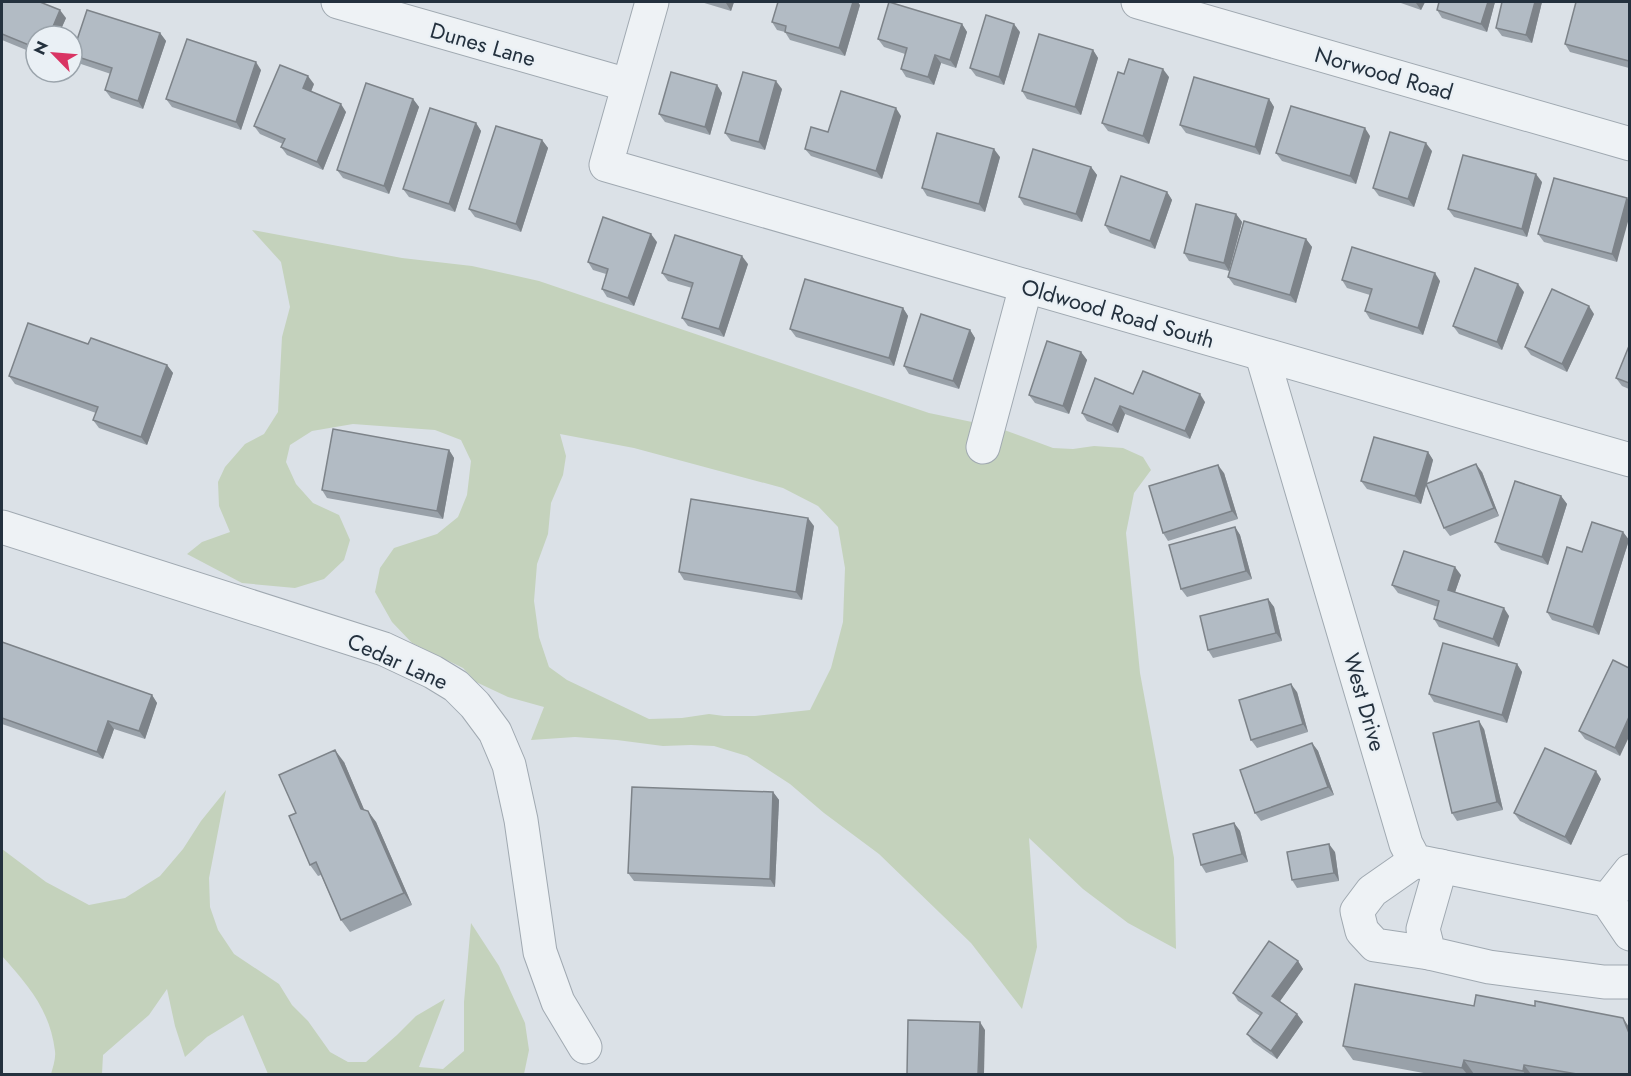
<svg xmlns="http://www.w3.org/2000/svg" width="1631" height="1076" viewBox="0 0 1631 1076" font-family="Jost,sans-serif">
<style>
.green{fill:#c4d2bc;fill-rule:evenodd}
.lines{fill:none;stroke-linecap:round;stroke-linejoin:round}
.minor-casing{stroke:#a0a9b1;stroke-width:35}
.minor{stroke:#eef2f5;stroke-width:33}
.wall{fill:#99a1a9}
.shaded-wall{fill:#7d8389}
.building{fill:#b2bbc4;stroke:#7d8389;stroke-width:1.5}
.labels{text-anchor:middle;stroke-width:4.5;stroke-linejoin:round;paint-order:stroke}
.street-label{font-size:22px;fill:#24313e;stroke:#eaf0f5}
</style>
<rect width="100%" height="100%" fill="#dbe1e7"/>
<!-- green -->
<g class="green">
<path d="M 252,230 L 402,258 L 472,266 L 539,281 L 929,413 L 996,427 L 1053,448 L 1073,449 L 1094,446 L 1123,448 L 1143,457 L 1151,470 L 1134,493 L 1126,533 L 1140,673 L 1174,858 L 1176,949 L 1128,923 L 1083,889 L 1029,838 L 1037,947 L 1022,1009 L 971,943 L 879,854 L 824,813 L 790,784 L 747,756 L 714,746 L 691,745 L 663,746 L 617,740 L 575,737 L 531,740 L 544,707 L 508,697 L 476,682 L 463,668 L 412,643 L 392,622 L 375,592 L 380,568 L 394,548 L 437,534 L 458,517 L 467,495 L 471,461 L 461,440 L 435,430 L 353,424 L 312,431 L 290,445 L 286,462 L 296,484 L 313,503 L 339,515 L 350,540 L 344,560 L 324,579 L 295,588 L 242,583 L 187,554 L 202,542 L 230,532 L 219,506 L 218,482 L 225,467 L 245,444 L 264,434 L 278,412 L 282,337 L 290,307 L 281,262 ZM 560,434 L 634,448 L 783,488 L 818,506 L 838,527 L 845,568 L 843,622 L 831,668 L 810,710 L 755,716 L 724,716 L 709,714 L 682,718 L 649,719 L 567,680 L 549,667 L 539,637 L 534,601 L 537,564 L 548,534 L 551,503 L 563,475 L 566,456 Z"/>
<path d="M 226,790 L 209,878 L 210,907 L 218,930 L 234,954 L 279,984 L 292,1005 L 308,1021 L 330,1052 L 348,1062 L 366,1062 L 397,1035 L 416,1016 L 445,999 L 419,1067 L 443,1069 L 464,1051 L 464,1002 L 471,923 L 499,966 L 525,1023 L 529,1050 L 524,1074 L 268,1074 L 243,1015 L 207,1037 L 185,1057 L 175,1026 L 167,989 L 149,1015 L 103,1055 L 102,1074 L 51,1074 C 53,1067 56,1058 55,1051 C 50,1010 28,985 2,956 L 2,849 L 46,882 L 89,905 L 125,898 L 160,876 L 183,849 L 201,821 Z"/>
</g>
<g class="lines">
<!-- minor casing -->
<g class="minor-casing">
<g id="minor">
<polyline points="338,2 628,85"/>
<polyline points="652,2 606,165 1630,460"/>
<polyline points="1138,2 1630,144"/>
<polyline points="1262,355 1406,844 1415,861 1607,900"/>
<polyline points="983,447 1026,286"/>
<polyline points="2,527 384,649 433,672 456,686 475,705 495,732 509,765 521,820 540,952 558,1002 585,1047"/>
<polyline points="1415,861 1372,891 1357,911 1362,931 1375,945 1429,953"/>
<polyline points="1441,866 1423,929 1429,953 1489,967 1604,982 1630,982"/>
<polyline points="1607,900 1630,934"/>
<polyline points="1607,900 1630,871"/>
</g>
</g>
<!-- minor -->
<use href="#minor" class="minor"/>
</g>
<!-- wall -->
<g class="wall">
<polygon points="701,2 734,2 731,11"/>
<polygon points="1398,2 1425,2 1421,10"/>
<polygon points="1495,2 1487,32 1442,18 1437,10"/>
<polygon points="1542,2 1532,43 1502,36 1496,28"/>
<polygon points="1629,2 1629,68 1570,52 1565,44"/>
<polygon points="2,4 66,18 58,36 36,36 36,54 2,40"/>
<polygon points="860,5 845,56 790,40 785,32 777,30 772,22"/>
<polygon points="962,24 967,32 956,68 941,63 934,85 906,77 901,69 905,54 884,47 878,39"/>
<polygon points="1020,32 1004,85 976,76 970,68"/>
<polygon points="160,33 166,41 143,109 111,98 105,90 111,74 78,63 72,55"/>
<polygon points="1093,50 1098,58 1081,115 1027,99 1022,91"/>
<polygon points="261,70 241,130 172,107 166,99"/>
<polygon points="1124,74 1169,77 1149,144 1108,131 1102,123"/>
<polygon points="314,84 311,92 346,112 323,170 287,155 281,147 283,144 260,134 254,126"/>
<polygon points="717,85 722,93 710,135 665,122 659,114"/>
<polygon points="782,89 765,150 731,141 725,133"/>
<polygon points="413,99 419,107 389,194 343,178 337,170"/>
<polygon points="1269,99 1274,107 1260,155 1186,133 1180,125"/>
<polygon points="901,116 882,179 811,156 805,149 828,132"/>
<polygon points="476,123 481,131 455,212 409,197 403,189"/>
<polygon points="1370,136 1356,184 1282,161 1276,153"/>
<polygon points="542,140 548,148 521,232 475,217 469,209"/>
<polygon points="1432,151 1414,207 1379,196 1373,188"/>
<polygon points="1000,157 985,212 927,196 922,188"/>
<polygon points="1091,167 1097,175 1082,222 1024,205 1019,197"/>
<polygon points="1542,182 1527,237 1454,217 1448,209"/>
<polygon points="1167,192 1172,200 1155,249 1110,233 1105,225"/>
<polygon points="1627,198 1617,262 1544,242 1538,234"/>
<polygon points="1236,214 1242,222 1229,271 1189,261 1184,253"/>
<polygon points="1306,239 1312,247 1296,303 1234,285 1228,277"/>
<polygon points="657,242 634,306 607,297 602,289 606,274 593,270 588,262"/>
<polygon points="748,264 724,337 688,326 682,318 692,288 668,281 662,273"/>
<polygon points="1342,280 1440,281 1423,335 1370,319 1365,311 1370,295 1347,288"/>
<polygon points="1524,292 1502,350 1459,334 1453,326"/>
<polygon points="903,308 908,316 894,366 796,337 790,329"/>
<polygon points="1594,314 1567,372 1531,355 1525,347"/>
<polygon points="970,330 975,338 959,389 909,374 904,366"/>
<polygon points="88,344 167,365 173,373 147,445 99,428 93,420 96,413 15,384 9,376"/>
<polygon points="1629,346 1629,389 1622,386 1616,378"/>
<polygon points="1081,352 1087,360 1069,414 1035,403 1029,395"/>
<polygon points="1133,394 1205,402 1190,439 1125,414 1118,433 1087,421 1082,413"/>
<polygon points="449,450 454,458 443,519 327,498 322,490"/>
<polygon points="1428,452 1433,460 1427,484 1482,472 1499,516 1450,536 1444,528 1426,485 1421,504 1367,489 1361,481"/>
<polygon points="1224,473 1238,519 1168,541 1163,533"/>
<polygon points="1561,496 1567,504 1548,565 1501,550 1495,542"/>
<polygon points="814,526 802,600 684,580 679,572"/>
<polygon points="1235,527 1240,535 1252,579 1187,597 1181,589"/>
<polygon points="1623,532 1629,540 1599,635 1552,620 1547,612 1582,552"/>
<polygon points="1461,575 1455,592 1509,616 1499,647 1439,627 1434,619 1438,607 1398,593 1392,585"/>
<polygon points="1268,599 1274,607 1282,641 1213,658 1208,650"/>
<polygon points="2,642 152,695 157,703 145,739 114,729 103,759 2,724"/>
<polygon points="1517,664 1522,672 1507,723 1434,702 1429,694"/>
<polygon points="1629,668 1620,756 1585,739 1579,731"/>
<polygon points="1297,692 1308,732 1257,748 1251,740"/>
<polygon points="1484,729 1503,810 1457,821 1452,813"/>
<polygon points="1312,743 1318,751 1334,795 1261,821 1255,813"/>
<polygon points="344,762 364,810 376,822 412,905 350,932 341,920 321,875 318,876 310,865 296,813"/>
<polygon points="1601,779 1571,845 1520,821 1514,813"/>
<polygon points="773,792 779,800 775,887 634,881 628,873"/>
<polygon points="1234,823 1240,831 1248,862 1206,873 1201,865"/>
<polygon points="1335,852 1339,881 1297,888 1292,880"/>
<polygon points="1298,961 1303,969 1280,1001 1297,1014 1303,1022 1277,1059 1253,1042 1247,1034 1260,1016 1238,1001 1233,993"/>
<polygon points="1474,1006 1629,1074 1429,1074 1353,1060 1343,1046"/>
</g>
<!-- shaded-wall -->
<g class="shaded-wall">
<polygon points="726,2 734,2 731,11 726,3"/>
<polygon points="853,2 858,2 860,5 845,56 839,48"/>
<polygon points="1488,2 1495,2 1487,32 1481,24"/>
<polygon points="1535,2 1542,2 1532,43 1526,35"/>
<polygon points="1416,3 1416,2 1425,2 1421,10"/>
<polygon points="60,10 66,18 58,36 49,36"/>
<polygon points="962,24 967,32 956,68 950,60"/>
<polygon points="1014,24 1020,32 1004,85 999,77"/>
<polygon points="160,33 166,41 143,109 138,101"/>
<polygon points="1093,50 1098,58 1081,115 1075,107"/>
<polygon points="935,55 941,63 934,85 928,77"/>
<polygon points="256,62 261,70 241,130 236,122"/>
<polygon points="1163,69 1169,77 1149,144 1143,136"/>
<polygon points="308,76 314,84 309,96 303,88"/>
<polygon points="776,81 782,89 765,150 759,142"/>
<polygon points="717,85 722,93 710,135 705,127"/>
<polygon points="413,99 419,107 389,194 384,186"/>
<polygon points="1269,99 1274,107 1260,155 1255,147"/>
<polygon points="341,104 346,112 323,170 317,162"/>
<polygon points="896,108 901,116 882,179 876,171"/>
<polygon points="476,123 481,131 455,212 449,204"/>
<polygon points="1365,128 1370,136 1356,184 1350,176"/>
<polygon points="542,140 548,148 521,232 516,224"/>
<polygon points="1426,143 1432,151 1414,207 1408,199"/>
<polygon points="994,149 1000,157 985,212 979,204"/>
<polygon points="1091,167 1097,175 1082,222 1076,214"/>
<polygon points="1536,174 1542,182 1527,237 1522,229"/>
<polygon points="1167,192 1172,200 1155,249 1150,241"/>
<polygon points="1627,198 1629,201 1629,218 1617,262 1612,254"/>
<polygon points="1236,214 1242,222 1229,271 1224,263"/>
<polygon points="651,234 657,242 634,306 628,298"/>
<polygon points="1306,239 1312,247 1296,303 1290,295"/>
<polygon points="742,256 748,264 724,337 719,329"/>
<polygon points="1435,273 1440,281 1423,335 1418,328"/>
<polygon points="1518,284 1524,292 1502,350 1497,342"/>
<polygon points="1589,306 1594,314 1567,372 1562,364"/>
<polygon points="903,308 908,316 894,366 889,358"/>
<polygon points="970,330 975,338 959,389 953,381"/>
<polygon points="1081,352 1087,360 1069,414 1063,406"/>
<polygon points="167,365 173,373 147,445 141,437"/>
<polygon points="1200,394 1205,402 1190,439 1185,431"/>
<polygon points="1120,406 1125,414 1118,433 1112,425"/>
<polygon points="449,450 454,458 443,519 437,511"/>
<polygon points="1428,452 1433,460 1421,504 1415,496"/>
<polygon points="1476,464 1482,472 1499,516 1494,508"/>
<polygon points="1218,465 1224,473 1238,519 1232,511"/>
<polygon points="1561,496 1567,504 1548,565 1542,557"/>
<polygon points="808,518 814,526 802,600 796,592"/>
<polygon points="1235,527 1240,535 1252,579 1246,571"/>
<polygon points="1623,532 1629,540 1599,635 1593,627"/>
<polygon points="1455,567 1461,575 1453,598 1448,590"/>
<polygon points="1268,599 1274,607 1282,641 1276,633"/>
<polygon points="1504,608 1509,616 1499,647 1493,639"/>
<polygon points="1517,664 1522,672 1507,723 1502,715"/>
<polygon points="1291,684 1297,692 1308,732 1303,724"/>
<polygon points="152,695 157,703 145,739 139,731"/>
<polygon points="1629,717 1629,737 1620,756 1615,748"/>
<polygon points="108,721 114,729 103,759 97,752"/>
<polygon points="1479,721 1484,729 1503,810 1497,802"/>
<polygon points="1312,743 1318,751 1334,795 1328,787"/>
<polygon points="335,750 344,762 369,821 361,809"/>
<polygon points="1596,771 1601,779 1571,845 1565,837"/>
<polygon points="773,792 779,800 775,887 770,879"/>
<polygon points="368,811 376,822 412,905 404,893"/>
<polygon points="1234,823 1240,831 1248,862 1242,854"/>
<polygon points="1329,844 1335,852 1339,881 1334,873"/>
<polygon points="1298,961 1303,969 1278,1004 1272,996"/>
<polygon points="1297,1014 1303,1022 1277,1059 1271,1051"/>
<polygon points="1623,1018 1629,1027 1629,1033"/>
<polygon points="980,1022 985,1030 984,1074 978,1074"/>
<polygon points="1464,1060 1474,1074 1467,1074 1462,1068"/>
<polygon points="1524,1065 1531,1074 1525,1074 1523,1071"/>
</g>
<!-- building -->
<g class="building">
<polygon points="2,2 40,2 60,10 49,36 36,36 36,48 2,34"/>
<polygon points="778,2 853,2 839,48 785,32 786,26 772,22"/>
<polygon points="889,2 962,24 950,60 935,55 928,77 901,69 907,48 878,39"/>
<polygon points="1439,2 1488,2 1481,24 1437,10"/>
<polygon points="1502,2 1535,2 1526,35 1496,28"/>
<polygon points="1576,2 1629,2 1629,61 1565,44"/>
<polygon points="87,10 160,33 138,101 105,90 112,68 72,55"/>
<polygon points="986,15 1014,24 999,77 970,68"/>
<polygon points="1039,34 1093,50 1075,107 1022,91"/>
<polygon points="187,39 256,62 236,122 166,99"/>
<polygon points="1129,59 1163,69 1143,136 1102,123 1118,72 1124,74"/>
<polygon points="280,65 308,76 303,88 341,104 317,162 281,147 285,139 254,126"/>
<polygon points="671,72 717,85 705,127 659,114"/>
<polygon points="743,72 776,81 759,142 725,133"/>
<polygon points="1194,77 1269,99 1255,147 1180,125"/>
<polygon points="366,83 413,99 384,186 337,170"/>
<polygon points="841,91 896,108 876,171 805,149 811,127 828,132"/>
<polygon points="1291,106 1365,128 1350,176 1276,153"/>
<polygon points="430,108 476,123 449,204 403,189"/>
<polygon points="496,126 542,140 516,224 469,209"/>
<polygon points="1390,132 1426,143 1408,199 1373,188"/>
<polygon points="937,133 994,149 979,204 922,188"/>
<polygon points="1033,149 1091,167 1076,214 1019,197"/>
<polygon points="1463,155 1536,174 1522,229 1448,209"/>
<polygon points="1121,176 1167,192 1150,241 1105,225"/>
<polygon points="1554,178 1627,198 1612,254 1538,234"/>
<polygon points="1196,204 1236,214 1224,263 1184,253"/>
<polygon points="603,217 651,234 628,298 602,289 608,269 588,262"/>
<polygon points="1244,221 1306,239 1290,295 1228,277"/>
<polygon points="675,235 742,256 719,329 682,318 693,283 662,273"/>
<polygon points="1352,247 1435,273 1418,328 1365,311 1372,289 1342,280"/>
<polygon points="1475,268 1518,284 1497,342 1453,326"/>
<polygon points="805,279 903,308 889,358 790,329"/>
<polygon points="1552,289 1589,306 1562,364 1525,347"/>
<polygon points="921,314 970,330 953,381 904,366"/>
<polygon points="28,323 88,344 91,338 167,365 141,437 93,420 98,407 9,376"/>
<polygon points="1047,341 1081,352 1063,406 1029,395"/>
<polygon points="1629,346 1629,383 1616,378"/>
<polygon points="1143,371 1200,394 1185,431 1120,406 1112,425 1082,413 1095,378 1133,394"/>
<polygon points="333,429 449,450 437,511 322,490"/>
<polygon points="1374,437 1428,452 1415,496 1361,481"/>
<polygon points="1476,464 1494,508 1444,528 1426,484"/>
<polygon points="1218,465 1232,511 1163,533 1149,486"/>
<polygon points="1515,481 1561,496 1542,557 1495,542"/>
<polygon points="691,499 808,518 796,592 679,572"/>
<polygon points="1592,522 1623,532 1593,627 1547,612 1567,547 1582,552"/>
<polygon points="1235,527 1246,571 1181,589 1169,545"/>
<polygon points="1404,551 1455,567 1448,590 1504,608 1493,639 1434,619 1439,601 1392,585"/>
<polygon points="1268,599 1276,633 1208,650 1200,616"/>
<polygon points="2,642 152,695 139,731 108,721 97,752 2,718"/>
<polygon points="1443,643 1517,664 1502,715 1429,694"/>
<polygon points="1613,660 1629,668 1629,717 1615,748 1579,731"/>
<polygon points="1291,684 1303,724 1251,740 1239,700"/>
<polygon points="1479,721 1497,802 1452,813 1433,733"/>
<polygon points="1312,743 1328,787 1255,813 1240,770"/>
<polygon points="1545,748 1596,771 1565,837 1514,813"/>
<polygon points="335,750 361,809 368,811 404,893 341,920 316,862 310,865 289,816 296,813 279,775"/>
<polygon points="632,787 773,792 770,879 628,873"/>
<polygon points="1234,823 1242,854 1201,865 1193,834"/>
<polygon points="1329,844 1334,873 1292,880 1287,852"/>
<polygon points="1269,941 1298,961 1272,996 1297,1014 1271,1051 1247,1034 1262,1013 1233,993"/>
<polygon points="1355,984 1474,1006 1476,995 1535,1006 1535,1001 1623,1018 1629,1033 1629,1074 1577,1074 1524,1065 1523,1071 1464,1060 1462,1068 1343,1046"/>
<polygon points="908,1020 980,1022 978,1074 907,1074"/>
</g>
<g class="labels">
<!-- street labels -->
<g class="street-label">
<text transform="translate(483 44) rotate(16)" y="8">Dunes Lane</text>
<text transform="translate(1384 73) rotate(16)" y="8">Norwood Road</text>
<text transform="translate(1118 313) rotate(16)" y="8">Oldwood Road South</text>
<text transform="translate(398 661) rotate(24)" y="8">Cedar Lane</text>
<text transform="translate(1365 702) rotate(74)" y="8">West Drive</text>
</g>
</g>
<!-- border -->
<rect width="1631" height="1076" fill="none" stroke="#24313e" stroke-width="6"/>
<!-- north arrow -->
<g transform="translate(54 54) rotate(295)"><circle r="28" fill="#eaf0f5" stroke="#9ba4ac" stroke-width="1.5"/>
<path d="M0-4.5L10 22L0 15L-10 22Z" fill="#d93463"/>
<text y="-9" font-size="16" font-weight="bold" text-anchor="middle" fill="#24313e">N</text>
</g>
</svg>
